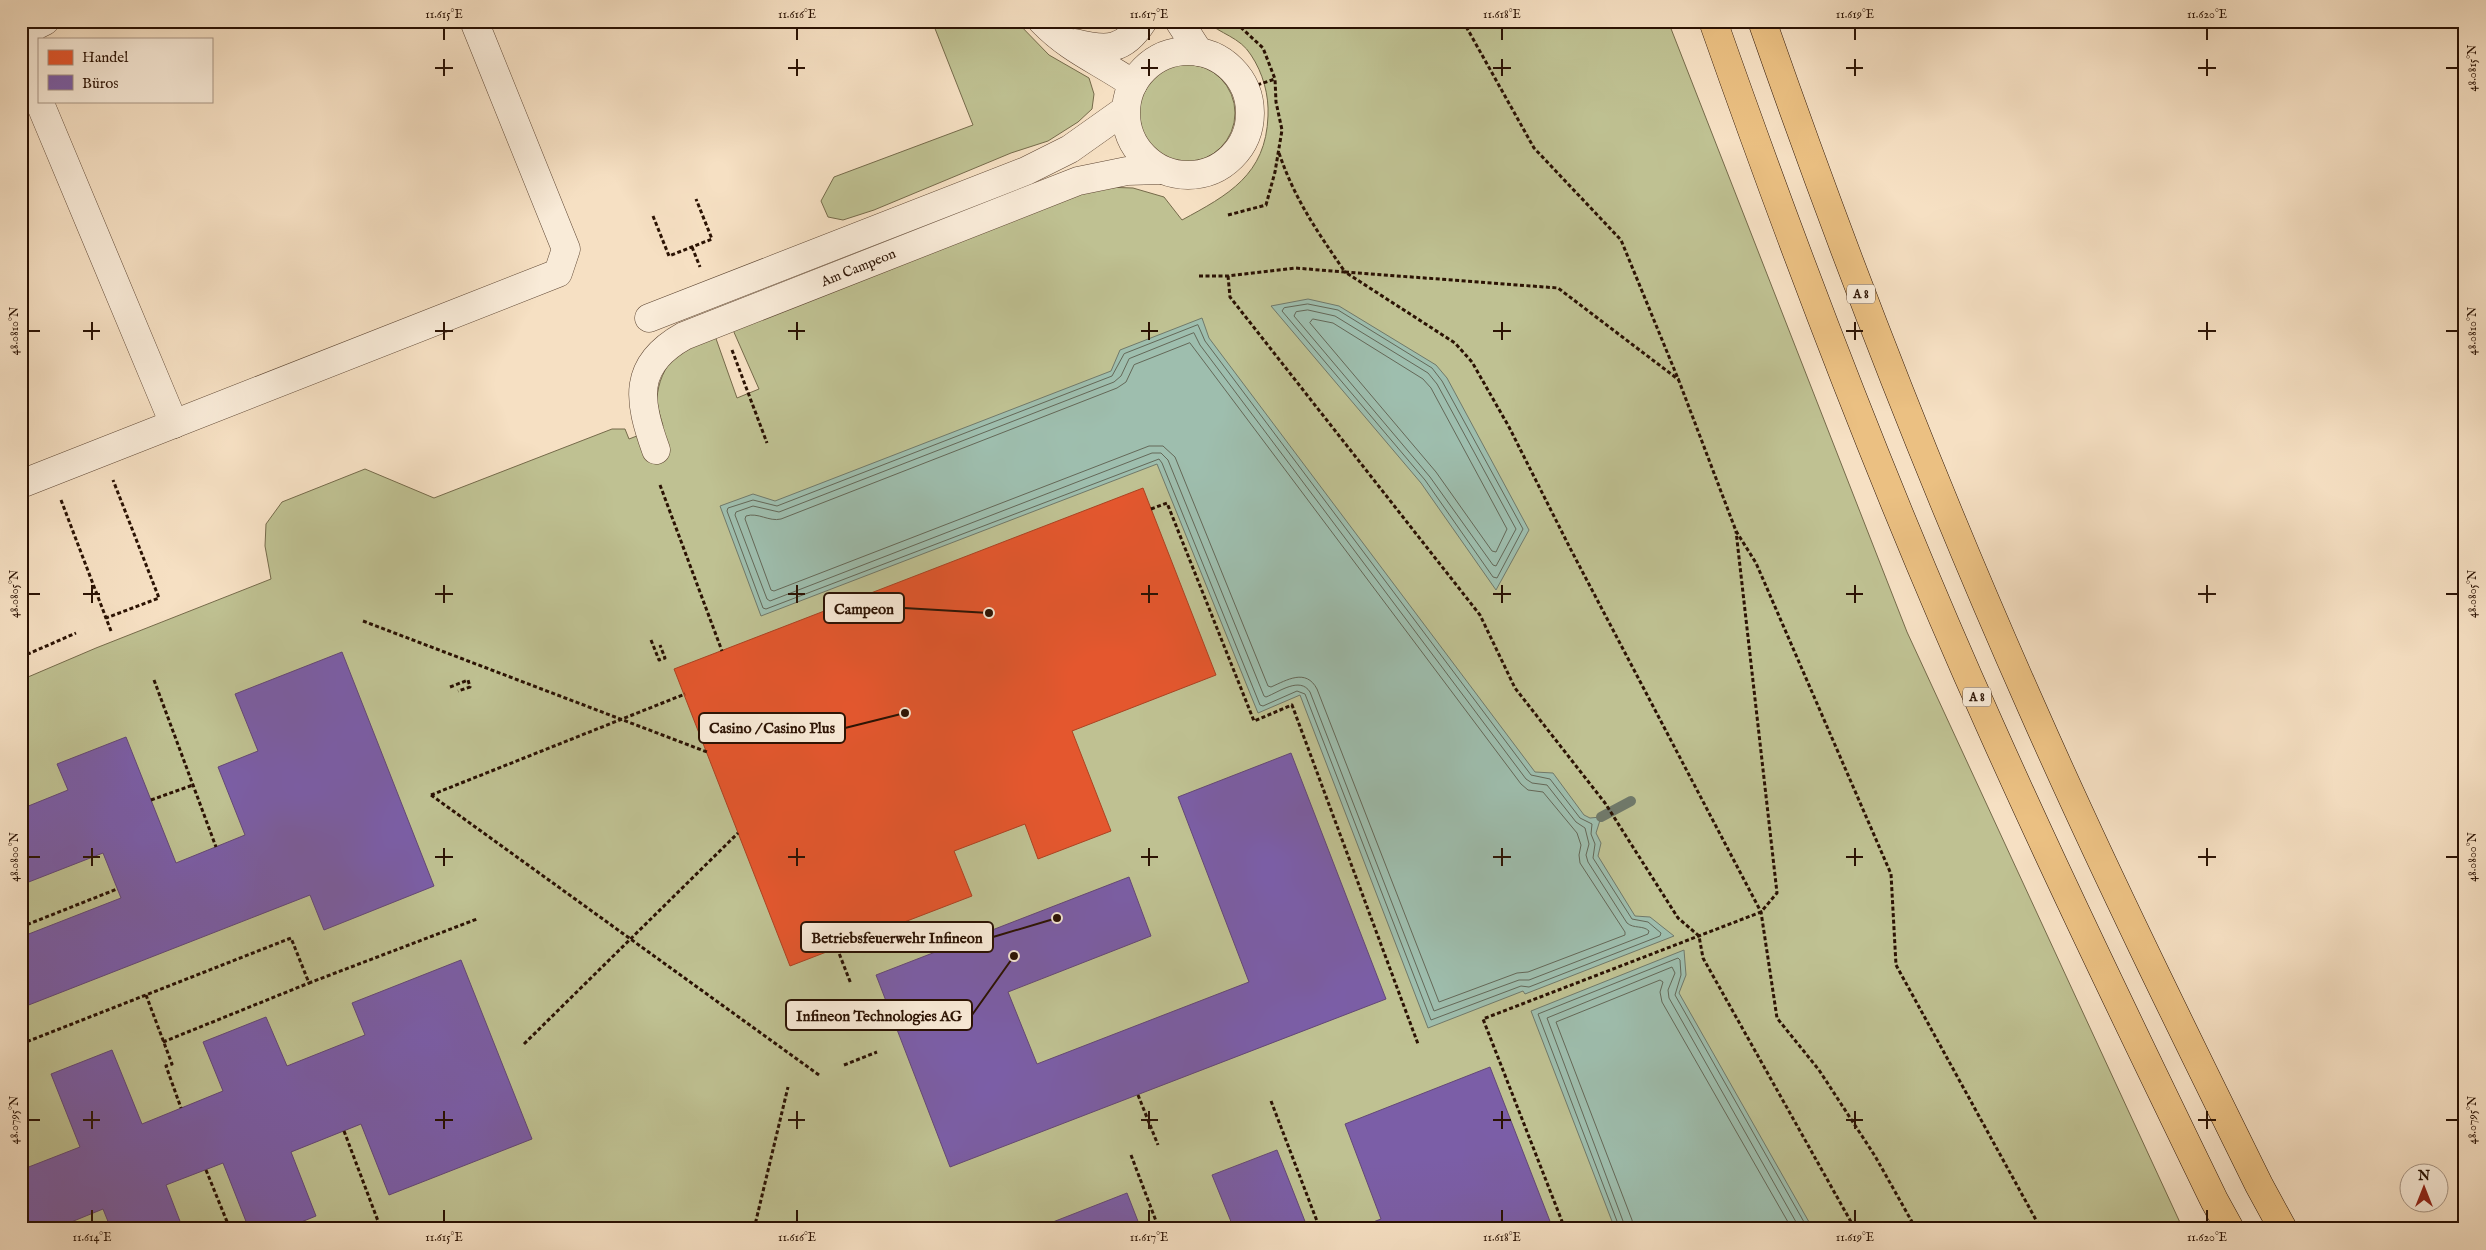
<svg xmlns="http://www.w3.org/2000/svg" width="2486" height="1250" viewBox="0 0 2486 1250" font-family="'IM FELL English',serif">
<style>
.green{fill:#bfc192;stroke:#756a4a}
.water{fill:#9ebeae;stroke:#70796a}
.shops{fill:#e4572e;stroke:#ac4221}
.offices{fill:#7b5ea7;stroke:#634776}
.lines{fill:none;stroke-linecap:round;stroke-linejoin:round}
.shore{stroke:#646858;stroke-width:1}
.stream{stroke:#70796a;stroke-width:10}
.minor-casing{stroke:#5e4633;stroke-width:29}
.highway-casing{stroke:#2b1203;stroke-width:29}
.path{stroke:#2b1203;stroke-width:3;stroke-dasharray:4 2.5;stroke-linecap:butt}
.minor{stroke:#f9ebd8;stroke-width:28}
.highway{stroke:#ebc082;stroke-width:28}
.ticks{fill:none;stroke:#2b1203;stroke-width:2}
.labels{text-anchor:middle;stroke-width:5;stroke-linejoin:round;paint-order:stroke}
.shield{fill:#f9ebd8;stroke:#695343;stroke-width:1}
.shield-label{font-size:12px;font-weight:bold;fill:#2b1203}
.street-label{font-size:14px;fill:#2b1203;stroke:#f9ebd8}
.leader{fill:none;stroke:#2b1203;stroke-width:2}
.callout-dot{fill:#2b1203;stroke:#f9ebd8;stroke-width:2}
.callout{fill:#f9ebd8;stroke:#2b1203;stroke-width:2}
.callout-label{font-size:15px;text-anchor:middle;font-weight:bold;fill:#2b1203}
.neatline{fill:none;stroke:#2b1203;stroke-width:2}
.ticks-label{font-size:12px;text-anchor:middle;fill:#2b1203}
</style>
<rect width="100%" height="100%" fill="#f6e0c3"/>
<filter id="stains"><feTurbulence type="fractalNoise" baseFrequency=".004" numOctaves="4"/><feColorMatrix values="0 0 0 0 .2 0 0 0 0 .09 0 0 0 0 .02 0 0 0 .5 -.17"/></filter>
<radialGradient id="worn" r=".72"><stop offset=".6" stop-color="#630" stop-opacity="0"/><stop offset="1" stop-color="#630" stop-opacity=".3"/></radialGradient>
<!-- green -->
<g class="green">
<polygon points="932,21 1016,21 1049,55 1089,78 1094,94 1092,109 1078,122 1048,141 1011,153 874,210 843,220 828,217 821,201 834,177 973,125"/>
<path d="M 1073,21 L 1123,21 C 1109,30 1087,32 1073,21 Z"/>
<path d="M 1206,21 L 1668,21 L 1907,632 L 2183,1229 L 21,1229 L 21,680 L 96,648 L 271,579 L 265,546 L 266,524 L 282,502 L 365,469 L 434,498 L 612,429 L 625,429 L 629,439 L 663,426 C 661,418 657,407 657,399 C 659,365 683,343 714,333 L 737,398 L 759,389 L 733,330 L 1059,201 L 1103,187 L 1133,188 L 1164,197 L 1182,220 C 1228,195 1266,175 1268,116 C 1269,95 1263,73 1251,55 C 1240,37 1220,34 1206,21 Z"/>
<circle cx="1186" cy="113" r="49"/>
</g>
<!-- water -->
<g class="water">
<polygon points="1308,299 1339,306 1436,365 1447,378 1529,530 1496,590 1421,483 1271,306"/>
<polygon points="1202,318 1209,338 1535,772 1553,773 1584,815 1590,818 1601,817 1596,833 1601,843 1598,856 1635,916 1650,917 1674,936 1525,994 1523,991 1428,1028 1300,695 1258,713 1157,464 761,616 720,506 753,494 775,501 1111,371 1120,350"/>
<polygon points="1684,950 1686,975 1679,993 1813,1229 1615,1229 1531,1011"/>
</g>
<!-- shops -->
<polygon class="shops" points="1143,488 1216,675 1072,731 1111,831 1038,859 1025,824 954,851 972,896 790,966 674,669"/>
<!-- offices -->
<g class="offices">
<polygon points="342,652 434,886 324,930 310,895 21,1008 21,937 121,898 103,853 21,885 21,809 68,790 57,764 126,737 176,863 245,835 218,767 258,751 235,694"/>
<polygon points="1291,753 1386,999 950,1167 876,975 1129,877 1151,936 1008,992 1037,1064 1249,982 1178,797"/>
<polygon points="461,960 532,1139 389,1195 361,1124 291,1152 316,1216 284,1229 249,1229 223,1163 166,1185 183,1229 111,1229 103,1209 54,1229 21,1229 21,1170 80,1147 51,1074 112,1050 142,1124 223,1091 203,1042 266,1017 287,1066 365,1035 352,1003"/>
<polygon points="1490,1067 1553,1229 1355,1229 1381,1219 1345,1124"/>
<polygon points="1277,1150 1308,1229 1234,1229 1212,1175"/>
<polygon points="1127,1193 1141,1229 1035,1229"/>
</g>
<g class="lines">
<!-- shore -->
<g class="shore">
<polygon points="1308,304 1338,310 1432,368 1442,381 1523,529 1497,578 1493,577 1425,480 1282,311 1284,308"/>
<polygon points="1308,310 1335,316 1428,373 1437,384 1516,529 1496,566 1493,565 1430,477 1294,316 1296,312"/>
<polygon points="1313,319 1333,323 1423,379 1431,388 1507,529 1496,552 1492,551 1436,472 1310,323"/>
<polygon points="1198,325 1205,341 1531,775 1550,779 1580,818 1592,824 1591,834 1595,844 1593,858 1632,919 1648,922 1661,933 1660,936 1529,987 1521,986 1431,1020 1305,694 1297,691 1263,706 1260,705 1162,463 1159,459 766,609 763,608 727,511 728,508 753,500 777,506 1112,376 1124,354"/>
<path d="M 1194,333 L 1200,345 L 1526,779 L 1532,783 L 1547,785 L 1576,822 L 1585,828 L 1589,844 L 1586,855 L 1588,862 L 1627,923 C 1634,929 1643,925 1649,931 L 1648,934 L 1529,980 L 1519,980 L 1434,1011 L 1310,692 C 1300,676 1279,692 1266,697 L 1264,696 L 1168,460 L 1161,453 L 1152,453 L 770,601 L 767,599 L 735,515 L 736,512 L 753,506 L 779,512 L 1114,382 L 1121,376 L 1129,359 Z"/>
<path d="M 1190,343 L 1521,784 L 1528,790 L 1543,792 L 1577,833 L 1581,845 L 1579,855 L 1580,863 L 1625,932 L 1625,935 L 1528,972 L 1517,973 L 1439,1002 L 1317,689 C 1306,668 1287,680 1271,687 L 1268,686 L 1175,457 L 1163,446 L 1149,446 L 774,591 L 771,590 L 745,519 L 746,516 C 758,512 769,522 781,519 L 1117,388 L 1126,382 L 1134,365 Z"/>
<polyline points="1620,1229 1538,1014 1678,958 1680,960 1681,975 1675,995 1808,1229"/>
<polyline points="1626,1229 1547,1018 1672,967 1675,973 1668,990 1669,998 1800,1229"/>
<polyline points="1633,1229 1632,1220 1556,1022 1660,980 1663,982 1660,992 1662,1002 1792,1229"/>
</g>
<!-- stream -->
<polyline class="stream" points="1601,817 1631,801"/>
<!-- minor casing -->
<g class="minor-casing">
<g id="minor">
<path d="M 1042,21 C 1071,51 1100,61 1133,84"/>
<polyline points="1179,21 1199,52"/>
<path d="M 1075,43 C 1107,51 1124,51 1143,21"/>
<circle cx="1188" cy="113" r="62"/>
<polyline points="39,100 31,81 29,29 45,21"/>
<polyline points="39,101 174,424"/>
<polyline points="649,318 1026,171 1070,149 1125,110"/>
<path d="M 656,450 C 638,400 632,365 684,336 L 1078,181 L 1127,171 L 1161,170"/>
<polyline points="21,484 558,273 566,249 474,21"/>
</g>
</g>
<!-- highway casing -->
<g class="highway-casing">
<g id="highway">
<path d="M 1713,21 C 1797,260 1887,497 1991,728 C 2062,887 2138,1043 2214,1200 L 2230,1229"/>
<path d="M 1762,21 C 1843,253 1932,483 2032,708 C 2103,869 2181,1027 2259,1185 L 2283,1229"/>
</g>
</g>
<!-- path -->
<g class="path">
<polyline points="1463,21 1534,148 1621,240 1679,381 1736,531 1756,563 1891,874 1896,965 2041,1229"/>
<polyline points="1245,89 1275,79"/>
<path d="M 1279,153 C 1295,200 1317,231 1345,272 L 1558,288 L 1679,380"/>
<polyline points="1228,215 1266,205 1275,172 1282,130 1276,102 1275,79 1263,48 1234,21"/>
<polyline points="653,216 669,256 712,239 696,199"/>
<polyline points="692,247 700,267"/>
<polyline points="1199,276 1228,276 1295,268 1345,272 1455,343 1472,362 1509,427 1570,548 1761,912 1777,1018 1819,1070 1875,1156 1916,1229"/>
<polyline points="1228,276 1230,297 1480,615 1515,688 1605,803 1678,918 1699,936 1703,958 1855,1229"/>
<polyline points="732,350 767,443"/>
<polyline points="660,485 722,651"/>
<polyline points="61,500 106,618"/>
<polyline points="1151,509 1167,503 1254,721 1292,705 1418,1044"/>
<polyline points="363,621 707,752"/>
<polyline points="111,631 106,618 159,598 113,480"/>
<polyline points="651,640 659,660 665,658 660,645"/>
<polyline points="21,657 76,633"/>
<polyline points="154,680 216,847"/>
<polyline points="450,687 468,680 470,687 458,691"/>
<polyline points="431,795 819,1075"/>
<polyline points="431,795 685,694"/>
<polyline points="151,800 193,785"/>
<polyline points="21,805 22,808"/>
<polyline points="21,927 117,889"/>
<polyline points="837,948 851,984"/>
<polyline points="146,995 172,1064 166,1066 181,1108"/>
<polyline points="163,1042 309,983"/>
<polyline points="21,1044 291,938 309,983 477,919"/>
<polyline points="524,1044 738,833"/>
<polyline points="844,1065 877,1052"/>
<polyline points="1138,1095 1158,1145"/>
<polyline points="1271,1101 1320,1229"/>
<polyline points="344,1131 381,1229"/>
<polyline points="1131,1155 1159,1229"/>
<polyline points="206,1170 230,1229"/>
<polyline points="754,1229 788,1087"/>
<polyline points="1565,1229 1483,1019 1761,912 1777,893 1736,531"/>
</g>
<!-- minor -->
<use href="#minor" class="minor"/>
<!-- highway -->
<use href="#highway" class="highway"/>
</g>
<!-- ticks -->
<path class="ticks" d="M 444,28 L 444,40M 797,28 L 797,40M 1149,28 L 1149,40M 1502,28 L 1502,40M 1855,28 L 1855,40M 2207,28 L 2207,40M 444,59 L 444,76M 797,59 L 797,76M 1149,59 L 1149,76M 1502,59 L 1502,76M 1855,59 L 1855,76M 2207,59 L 2207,76M 435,68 L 453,68M 788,68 L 805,68M 1141,68 L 1158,68M 1493,68 L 1511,68M 1846,68 L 1863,68M 2198,68 L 2216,68M 2446,68 L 2458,68M 92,322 L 92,340M 444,322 L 444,340M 797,322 L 797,340M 1149,322 L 1149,340M 1502,322 L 1502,340M 1855,322 L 1855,340M 2207,322 L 2207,340M 28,331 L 40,331M 83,331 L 100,331M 435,331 L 453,331M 788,331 L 805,331M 1141,331 L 1158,331M 1493,331 L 1511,331M 1846,331 L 1863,331M 2198,331 L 2216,331M 2446,331 L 2458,331M 92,585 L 92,603M 444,585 L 444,603M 797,585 L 797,603M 1149,585 L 1149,603M 1502,585 L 1502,603M 1855,585 L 1855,603M 2207,585 L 2207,603M 28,594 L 40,594M 83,594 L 100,594M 435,594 L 453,594M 788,594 L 805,594M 1141,594 L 1158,594M 1493,594 L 1511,594M 1846,594 L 1863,594M 2198,594 L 2216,594M 2446,594 L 2458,594M 92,848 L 92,866M 444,848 L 444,866M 797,848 L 797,866M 1149,848 L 1149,866M 1502,848 L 1502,866M 1855,848 L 1855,866M 2207,848 L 2207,866M 28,857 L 40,857M 83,857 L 100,857M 435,857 L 453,857M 788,857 L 805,857M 1141,857 L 1158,857M 1493,857 L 1511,857M 1846,857 L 1863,857M 2198,857 L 2216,857M 2446,857 L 2458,857M 92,1111 L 92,1129M 444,1111 L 444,1129M 797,1111 L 797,1129M 1149,1111 L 1149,1129M 1502,1111 L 1502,1129M 1855,1111 L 1855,1129M 2207,1111 L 2207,1129M 28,1120 L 40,1120M 83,1120 L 100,1120M 435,1120 L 453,1120M 788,1120 L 805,1120M 1141,1120 L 1158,1120M 1493,1120 L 1511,1120M 1846,1120 L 1863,1120M 2198,1120 L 2216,1120M 2446,1120 L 2458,1120M 92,1210 L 92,1222M 444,1210 L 444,1222M 797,1210 L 797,1222M 1149,1210 L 1149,1222M 1502,1210 L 1502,1222M 1855,1210 L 1855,1222M 2207,1210 L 2207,1222"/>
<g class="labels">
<!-- shield labels -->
<g class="shield">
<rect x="1847" y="284.5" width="28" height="19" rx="4"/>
<rect x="1963" y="687.5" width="28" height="19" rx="4"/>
</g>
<g class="shield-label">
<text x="1861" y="298">A 8</text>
<text x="1977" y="701">A 8</text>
</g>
<!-- street labels -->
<g class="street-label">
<text transform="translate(858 267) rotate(-22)" y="5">Am Campeon</text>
</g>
</g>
<!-- callouts -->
<path class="leader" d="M989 613L904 608M905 713L845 728M1057 918L993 937M1014 956L972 1015"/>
<g class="callout-dot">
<circle cx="989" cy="613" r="5"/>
<circle cx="905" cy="713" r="5"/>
<circle cx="1057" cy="918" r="5"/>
<circle cx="1014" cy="956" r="5"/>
</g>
<g class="callout">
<rect x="824" y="593" width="80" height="30" rx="5"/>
<rect x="699" y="713" width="146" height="30" rx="5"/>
<rect x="801" y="922" width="192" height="30" rx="5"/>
<rect x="786" y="1000" width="186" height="30" rx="5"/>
</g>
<g class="callout-label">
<text x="864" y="614">Campeon</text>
<text x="772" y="733">Casino / Casino Plus</text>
<text x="897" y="943">Betriebsfeuerwehr Infineon</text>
<text x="879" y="1021">Infineon Technologies AG</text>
</g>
<!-- margin -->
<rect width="2486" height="1250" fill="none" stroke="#f6e0c3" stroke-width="55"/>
<!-- legend -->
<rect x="38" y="38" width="175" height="65" fill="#f9ebd8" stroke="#a79483"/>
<rect x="48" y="50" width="25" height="15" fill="#e4572e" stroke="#a79483"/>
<text x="82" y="62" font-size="15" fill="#2b1203">Handel</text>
<rect x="48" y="75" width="25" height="15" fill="#7b5ea7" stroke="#a79483"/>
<text x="82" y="88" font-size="15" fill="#2b1203">Büros</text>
<!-- north arrow -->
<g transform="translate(2424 1188)"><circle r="24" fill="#f9ebd8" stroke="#a79483"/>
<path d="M0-4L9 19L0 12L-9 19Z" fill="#8f2418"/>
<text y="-8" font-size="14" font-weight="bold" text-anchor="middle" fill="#2b1203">N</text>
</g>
<rect x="28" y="28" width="2430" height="1194" class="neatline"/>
<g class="ticks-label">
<text x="444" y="18">11.615°E</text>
<text x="797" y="18">11.616°E</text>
<text x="1149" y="18">11.617°E</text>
<text x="1502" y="18">11.618°E</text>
<text x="1855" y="18">11.619°E</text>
<text x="2207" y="18">11.620°E</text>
<text transform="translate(2472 68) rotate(-90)" y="4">48.0815°N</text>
<text transform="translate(14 331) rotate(-90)" y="4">48.0810°N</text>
<text transform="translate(2472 331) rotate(-90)" y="4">48.0810°N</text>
<text transform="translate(14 594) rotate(-90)" y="4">48.0805°N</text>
<text transform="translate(2472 594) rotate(-90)" y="4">48.0805°N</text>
<text transform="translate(14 857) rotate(-90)" y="4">48.0800°N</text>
<text transform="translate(2472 857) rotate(-90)" y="4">48.0800°N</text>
<text transform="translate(14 1120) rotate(-90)" y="4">48.0795°N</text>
<text transform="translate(2472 1120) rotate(-90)" y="4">48.0795°N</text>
<text x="92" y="1241">11.614°E</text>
<text x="444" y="1241">11.615°E</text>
<text x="797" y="1241">11.616°E</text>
<text x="1149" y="1241">11.617°E</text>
<text x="1502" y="1241">11.618°E</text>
<text x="1855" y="1241">11.619°E</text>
<text x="2207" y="1241">11.620°E</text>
</g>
<rect width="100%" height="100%" filter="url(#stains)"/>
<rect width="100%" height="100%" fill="url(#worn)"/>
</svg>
